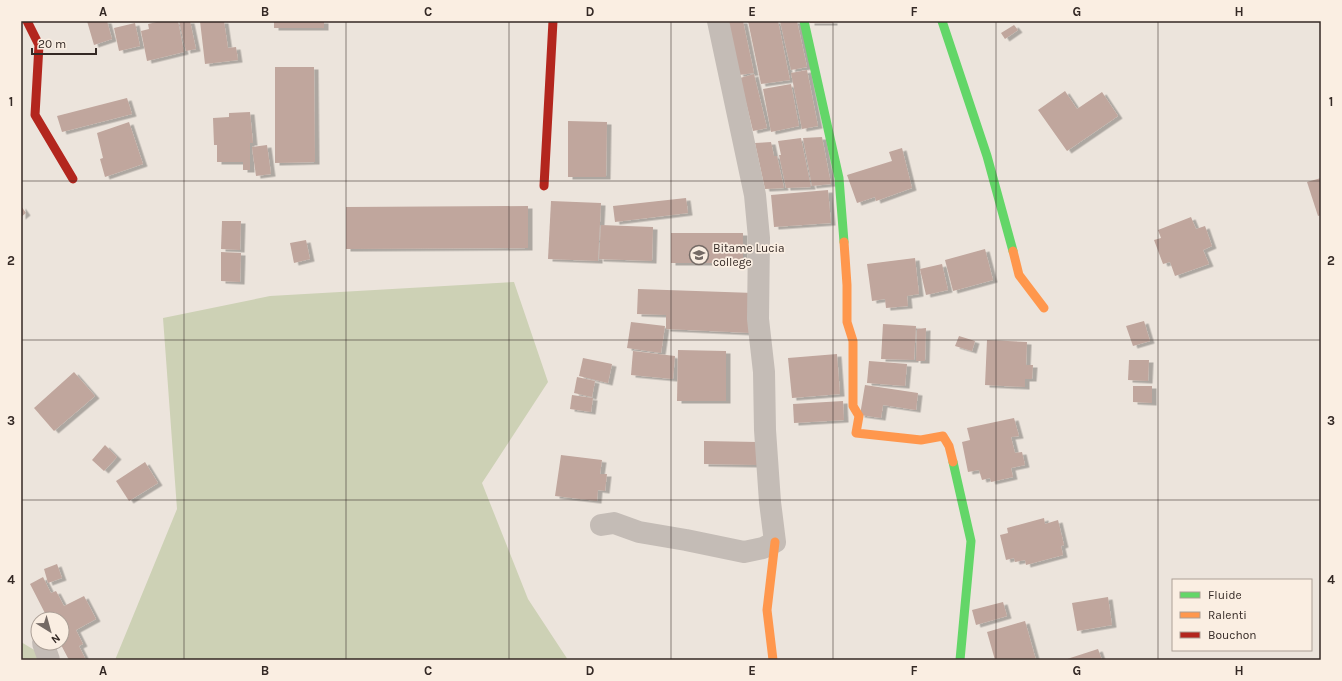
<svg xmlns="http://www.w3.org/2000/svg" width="1342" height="681" viewBox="0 0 1342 681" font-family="Karla,sans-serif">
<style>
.green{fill:#cdd1b5}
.building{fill:#c0a69d;filter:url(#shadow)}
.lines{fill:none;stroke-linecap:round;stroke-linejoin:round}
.street{stroke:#c4bcb6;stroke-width:22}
.fast{stroke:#63d668;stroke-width:9}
.slow{stroke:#ff974d;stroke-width:9}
.jam{stroke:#b3261e;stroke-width:9}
.grid{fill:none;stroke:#342925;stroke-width:1;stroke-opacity:0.55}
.labels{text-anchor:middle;stroke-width:3.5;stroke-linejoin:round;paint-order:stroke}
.poi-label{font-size:12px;fill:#342925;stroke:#faeee2;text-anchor:start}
.neatline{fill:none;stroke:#342925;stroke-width:1.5}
.grid-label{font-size:13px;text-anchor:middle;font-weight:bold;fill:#342925}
</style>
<defs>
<filter id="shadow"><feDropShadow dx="4.5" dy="2.5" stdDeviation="0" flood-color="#0004"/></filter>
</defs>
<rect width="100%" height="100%" fill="#ece4dc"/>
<!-- green -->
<g class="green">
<polygon points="514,282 548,382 482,483 528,599 568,660 115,660 177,509 163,318 270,296"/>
<polygon points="21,642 51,660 21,660"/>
</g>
<!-- building -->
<g class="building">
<polygon points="87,21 107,21 112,39 94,45"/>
<polygon points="161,21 178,21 184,52 147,61 141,31 149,29 148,24"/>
<polygon points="179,21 190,21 196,49 186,51"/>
<polygon points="200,21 224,21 228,48 236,47 238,60 205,64"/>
<rect x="274" y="21" width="50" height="7"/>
<polygon points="728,21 743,21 754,73 739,75"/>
<polygon points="748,21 778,21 790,80 761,84"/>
<polygon points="780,21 797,21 807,67 791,70"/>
<rect x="810" y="21" width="23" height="2"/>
<polygon points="135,23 140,46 119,51 114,28"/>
<polygon points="1014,25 1018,30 1005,39 1001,33"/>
<polygon points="275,67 314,67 315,162 275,163"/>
<polygon points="807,70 818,126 802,129 791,73"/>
<polygon points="754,74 767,128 753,131 740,78"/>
<polygon points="791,84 799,126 771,132 763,89"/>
<polygon points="1065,91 1077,109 1102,92 1118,116 1067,151 1038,110"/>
<polygon points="127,98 132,114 62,132 57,116"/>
<polygon points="250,112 253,143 250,143 250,170 243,170 243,162 217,162 217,145 214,145 213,118 229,117 229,113"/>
<polygon points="568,121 607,122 606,177 568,177"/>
<polygon points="129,122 143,164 105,177 100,159 103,158 97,133"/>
<polygon points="822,137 831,184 812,186 803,138"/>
<polygon points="801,138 811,187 786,188 779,155 781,155 778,141"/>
<polygon points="771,142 774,156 777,156 784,188 765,189 755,143"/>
<polygon points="267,145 271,174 256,176 252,147"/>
<polygon points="902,148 912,188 876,201 875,197 857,203 847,175 892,161 889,152"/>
<polygon points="1321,178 1321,215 1318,216 1307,182"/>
<polygon points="828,190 831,223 774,227 771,195"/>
<polygon points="686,198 688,213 615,222 613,206"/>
<polygon points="551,201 601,203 598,261 548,259"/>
<polygon points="21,206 26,213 21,217"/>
<polygon points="528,206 528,248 346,249 346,207"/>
<polygon points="1191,217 1196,229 1205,226 1212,246 1203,250 1209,264 1175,276 1170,262 1163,264 1154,240 1161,238 1158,230"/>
<polygon points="222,221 241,221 240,250 221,249"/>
<polygon points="601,225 653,227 652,261 599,259"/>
<rect x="671" y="233" width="72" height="30"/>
<polygon points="306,240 310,259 294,263 290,243"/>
<polygon points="985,249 993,280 953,291 945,260"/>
<polygon points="221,252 241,253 240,282 221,281"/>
<polygon points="915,258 919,294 907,296 908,306 886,308 885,299 872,301 867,264"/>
<polygon points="942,264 948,290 926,295 920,269"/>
<polygon points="638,289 754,293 752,333 666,329 666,315 637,314"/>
<polygon points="1144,321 1150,341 1133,346 1126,326"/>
<polygon points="631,322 665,326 661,353 627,348"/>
<polygon points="883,324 916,326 914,360 881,359"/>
<polygon points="926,328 925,361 916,361 917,329"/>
<polygon points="959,336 975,341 972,351 955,346"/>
<polygon points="987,340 1027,342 1026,365 1033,365 1032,379 1025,379 1025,387 985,385"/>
<polygon points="678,350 726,351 726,401 677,401"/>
<polygon points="633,351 675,356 673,379 631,375"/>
<polygon points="837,354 840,394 792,398 788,358"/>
<polygon points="583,358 612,364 608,383 579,376"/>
<polygon points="1129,360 1149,360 1148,381 1128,380"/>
<polygon points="869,361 907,364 905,386 867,383"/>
<polygon points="74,372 95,396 54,431 34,408"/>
<polygon points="577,377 595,381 592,397 574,393"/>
<polygon points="865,385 918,393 916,410 883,405 881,418 860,415"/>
<polygon points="1133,386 1152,386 1152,403 1133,402"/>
<polygon points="572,395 593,398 591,412 570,409"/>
<polygon points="843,401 844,420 794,423 793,404"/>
<polygon points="1014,418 1019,436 1011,437 1015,453 1022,452 1025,465 1011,468 1013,477 991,482 990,478 982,480 979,470 968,472 962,442 970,440 967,428"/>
<polygon points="704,441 758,442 758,465 704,464"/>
<polygon points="105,445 117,457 104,471 92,460"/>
<polygon points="561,455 602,460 600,474 607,474 605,491 598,490 597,501 555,496"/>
<polygon points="145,462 158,483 129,501 116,481"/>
<polygon points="1044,518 1045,524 1058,520 1064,545 1061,546 1063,555 1026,565 1025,560 1015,562 1014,558 1006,560 1000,535 1008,533 1007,528"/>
<polygon points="57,564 62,578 48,583 44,569"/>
<polygon points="43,577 51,593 56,591 64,606 84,596 96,619 76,630 83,644 79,646 86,660 69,660 60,643 62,643 62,619 48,619 30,584"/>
<polygon points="1108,597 1112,625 1077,631 1072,603"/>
<polygon points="1003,602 1007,616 976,625 972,610"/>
<polygon points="1025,621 1036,660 995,660 987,632"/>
<polygon points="1098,649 1102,660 1064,660"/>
</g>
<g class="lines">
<!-- street -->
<g class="street">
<polyline points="601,525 614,523 639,532 686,540 744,552 763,548 775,542 770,502 765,430 764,372 758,319 759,238 755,195 718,21"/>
<polyline points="43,643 49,660"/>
</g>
<!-- fast -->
<g class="fast">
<polyline points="804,21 839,178 844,242"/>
<polyline points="942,21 987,156 1013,251"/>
<polyline points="953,462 971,541 960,660"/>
</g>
<!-- slow -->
<g class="slow">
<polyline points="844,242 847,285 847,322 853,341 853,406 859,416 856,433 921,440 943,436 949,446 953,462"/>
<polyline points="1013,251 1019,275 1044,308"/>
<polyline points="773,660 767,610 775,542"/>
</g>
<!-- jam -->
<g class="jam">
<polyline points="27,21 39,45 35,115 73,179"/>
<polyline points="544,186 553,21"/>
</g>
</g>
<!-- grid -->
<path class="grid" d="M 184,21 L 184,660M 346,21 L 346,660M 509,21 L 509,660M 671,21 L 671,660M 833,21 L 833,660M 996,21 L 996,660M 1158,21 L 1158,660M 21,181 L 1321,181M 21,340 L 1321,340M 21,500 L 1321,500"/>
<!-- icons -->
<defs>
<g id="school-ring" transform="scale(1)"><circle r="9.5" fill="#faeee2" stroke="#746a65" stroke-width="1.5"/><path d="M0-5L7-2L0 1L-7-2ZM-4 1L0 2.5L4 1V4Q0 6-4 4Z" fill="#746a65"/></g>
</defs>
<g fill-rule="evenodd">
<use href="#school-ring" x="699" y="255"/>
</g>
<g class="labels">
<!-- poi labels -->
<g class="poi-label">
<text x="713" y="252">Bitame Lucia<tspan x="713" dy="14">college</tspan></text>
</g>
</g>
<!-- border -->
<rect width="1342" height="681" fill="none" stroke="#faeee2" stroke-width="44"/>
<!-- legend -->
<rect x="1172" y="579" width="140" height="72" fill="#faeee2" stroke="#ab9f96"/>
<rect x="1180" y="592" width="20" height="6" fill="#63d668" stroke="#ab9f96"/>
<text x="1208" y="599" font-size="12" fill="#342925">Fluide</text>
<rect x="1180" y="612" width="20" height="6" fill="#ff974d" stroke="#ab9f96"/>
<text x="1208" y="619" font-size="12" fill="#342925">Ralenti</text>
<rect x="1180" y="632" width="20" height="6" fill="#b3261e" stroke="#ab9f96"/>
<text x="1208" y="639" font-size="12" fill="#342925">Bouchon</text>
<!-- north arrow -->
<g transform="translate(50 631) rotate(143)"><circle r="19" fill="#faeee2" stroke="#ab9f96"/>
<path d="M0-3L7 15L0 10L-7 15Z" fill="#746a65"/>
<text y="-6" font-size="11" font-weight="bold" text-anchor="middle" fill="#342925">N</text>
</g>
<!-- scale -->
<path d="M32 48v6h64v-6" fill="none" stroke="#342925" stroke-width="2"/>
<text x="38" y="48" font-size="12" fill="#342925" stroke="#faeee2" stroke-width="3" paint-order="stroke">20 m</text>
<rect x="22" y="22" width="1298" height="637" class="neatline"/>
<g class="grid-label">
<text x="103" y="16">A</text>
<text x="265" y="16">B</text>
<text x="428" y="16">C</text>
<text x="590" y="16">D</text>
<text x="752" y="16">E</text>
<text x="914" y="16">F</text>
<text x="1077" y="16">G</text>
<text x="1239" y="16">H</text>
<text x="11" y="106">1</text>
<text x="1331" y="106">1</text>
<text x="11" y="265">2</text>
<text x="1331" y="265">2</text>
<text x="11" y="425">3</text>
<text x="1331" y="425">3</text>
<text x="11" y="584">4</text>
<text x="1331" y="584">4</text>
<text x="103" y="675">A</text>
<text x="265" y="675">B</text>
<text x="428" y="675">C</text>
<text x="590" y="675">D</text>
<text x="752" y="675">E</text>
<text x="914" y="675">F</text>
<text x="1077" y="675">G</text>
<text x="1239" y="675">H</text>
</g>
</svg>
